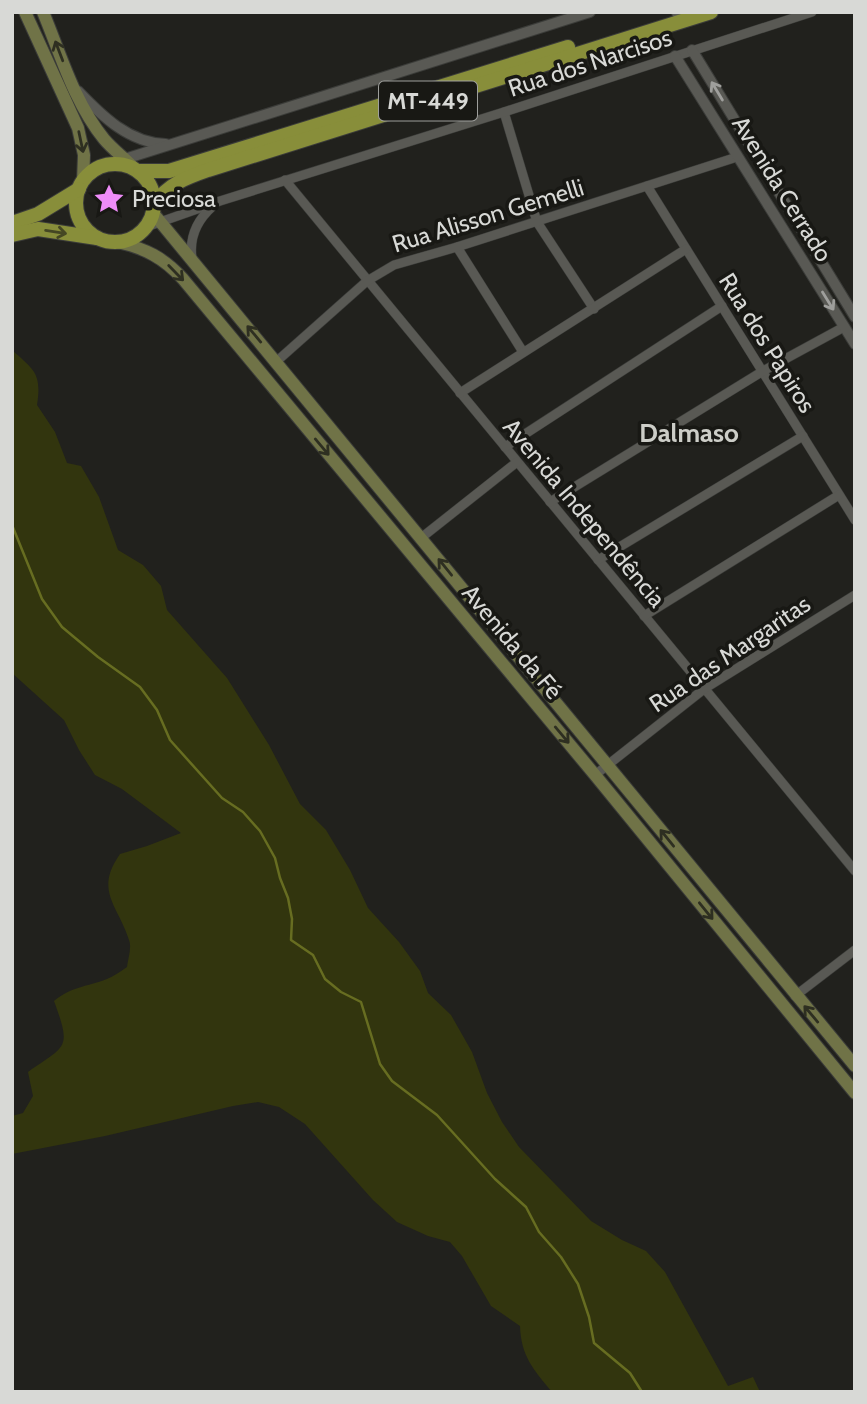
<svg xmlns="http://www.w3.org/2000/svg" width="867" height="1404" viewBox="0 0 867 1404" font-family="Cabin,sans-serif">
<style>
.green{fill:#32350e}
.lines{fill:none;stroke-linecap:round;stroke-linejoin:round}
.stream{stroke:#676d21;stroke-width:2.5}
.minor-casing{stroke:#3b3c39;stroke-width:10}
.tertiary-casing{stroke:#3b3c39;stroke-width:12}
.secondary-casing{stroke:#3b3c39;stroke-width:14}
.primary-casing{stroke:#3b3c39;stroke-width:16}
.minor{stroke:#595954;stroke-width:9}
.tertiary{stroke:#595954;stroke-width:10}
.secondary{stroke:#707347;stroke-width:12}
.primary{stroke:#888e3a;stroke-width:14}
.oneway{stroke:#2e2f21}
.oneway2{stroke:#9f9f9c}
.oneway3{stroke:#454723}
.labels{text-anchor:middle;stroke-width:7;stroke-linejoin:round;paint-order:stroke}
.shield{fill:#181814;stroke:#9e9f9c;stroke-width:2}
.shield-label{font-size:23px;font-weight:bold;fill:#d8d9d6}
.street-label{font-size:24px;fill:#d8d9d6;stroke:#181814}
.poi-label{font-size:24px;fill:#d8d9d6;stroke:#181814;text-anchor:start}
.neighbourhood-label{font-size:26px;font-weight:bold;fill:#cccdc7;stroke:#181814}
</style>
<rect width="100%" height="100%" fill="#21211d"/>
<!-- green -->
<path class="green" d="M 12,350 C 34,370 42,373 37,405 L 55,432 L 67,463 L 81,466 L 99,497 L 118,550 L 143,565 L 161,586 L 167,610 L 227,678 L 269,745 L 300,804 L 326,830 L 350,870 L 368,908 L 399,942 L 420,971 L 428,993 L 451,1015 L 472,1052 L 487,1093 L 502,1122 L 519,1147 L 591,1221 L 622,1240 L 646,1251 L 665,1272 L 728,1386 L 753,1377 L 760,1392 L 552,1392 C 533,1369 521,1356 520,1326 L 491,1306 L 462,1256 L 450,1242 L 428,1236 L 397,1222 L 373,1200 L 305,1124 L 279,1107 L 258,1102 L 233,1106 L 105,1136 L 12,1154 L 12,1116 L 23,1113 L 33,1096 L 28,1072 C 66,1045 72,1050 54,1001 C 73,986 86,987 107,979 C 114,976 121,971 127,967 C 128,959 132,947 129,940 C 118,905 94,891 120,854 L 147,846 L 181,833 L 122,789 L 95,775 L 79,750 L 64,720 L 12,673 Z"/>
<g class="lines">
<!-- stream -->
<polyline class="stream" points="12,525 42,599 62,627 98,657 140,687 157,710 170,740 222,798 243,812 260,831 275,858 280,878 288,898 292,919 291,940 313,955 325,979 341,992 361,1002 380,1064 392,1081 437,1115 495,1179 526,1207 539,1232 561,1257 578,1284 589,1317 594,1343 630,1373 642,1392"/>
<!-- minor casing -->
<g class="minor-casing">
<g id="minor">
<polyline points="504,112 537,222 594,309"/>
<polyline points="285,180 855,871"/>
<polyline points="647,186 855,520"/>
<polyline points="146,227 220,201 504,112 812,12"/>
<polyline points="457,247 523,352"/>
<path d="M 192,258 C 189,237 197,220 213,206"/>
<polyline points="277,361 367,281 394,265 457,247 737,157"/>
<polyline points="460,393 686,249"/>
<polyline points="505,447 722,306"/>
<polyline points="550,502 763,371 844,327"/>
<polyline points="421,538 517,462"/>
<polyline points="598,560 803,436"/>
<polyline points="644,616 839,495"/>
<polyline points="595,775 704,689 855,595"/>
<polyline points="795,996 855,950"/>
</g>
</g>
<!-- tertiary casing -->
<g class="tertiary-casing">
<g id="tertiary">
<polyline points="677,13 677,12"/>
<polyline points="692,50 855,317"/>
<polyline points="675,56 855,344"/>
<path d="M 78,91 C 102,116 129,143 166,144"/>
<polyline points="112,163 590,12"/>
</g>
</g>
<!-- secondary casing -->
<g class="secondary-casing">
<g id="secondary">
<polyline points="25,12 78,128 84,155 83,181"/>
<path d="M 43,12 C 61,55 74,102 104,139 C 113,150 125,158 135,169"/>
<polyline points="153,213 855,1066"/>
<path d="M 117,242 C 145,248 164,258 183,279 L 595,775 L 855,1093"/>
</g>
</g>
<!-- primary casing -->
<g class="primary-casing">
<g id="primary">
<circle cx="115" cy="203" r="39"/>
<polyline points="140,171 169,171 568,47"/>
<path d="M 154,204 C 169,184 185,178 208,170 L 711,12"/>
<polyline points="12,223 38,214 79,189"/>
<polyline points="12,235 38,229 97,238"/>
</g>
</g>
<!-- minor -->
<use href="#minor" class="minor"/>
<!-- tertiary -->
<use href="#tertiary" class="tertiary"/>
<!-- secondary -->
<use href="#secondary" class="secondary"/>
<!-- primary -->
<use href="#primary" class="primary"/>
</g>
<!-- one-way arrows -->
<defs><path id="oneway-shaft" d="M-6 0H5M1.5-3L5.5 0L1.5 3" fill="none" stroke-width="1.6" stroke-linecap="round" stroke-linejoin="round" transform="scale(1.75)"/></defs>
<g class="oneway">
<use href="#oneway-shaft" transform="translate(59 51) rotate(-111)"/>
<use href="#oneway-shaft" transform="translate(81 142) rotate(78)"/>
<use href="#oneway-shaft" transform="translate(176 273) rotate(46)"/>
<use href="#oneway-shaft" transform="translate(254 334) rotate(-130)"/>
<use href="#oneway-shaft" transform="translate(322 447) rotate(50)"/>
<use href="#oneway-shaft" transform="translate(445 567) rotate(-129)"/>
<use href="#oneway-shaft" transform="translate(562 735) rotate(50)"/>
<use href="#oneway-shaft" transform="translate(667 838) rotate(-129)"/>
<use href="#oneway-shaft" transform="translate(706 911) rotate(51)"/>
<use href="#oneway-shaft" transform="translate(811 1014) rotate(-130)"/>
</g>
<g class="oneway2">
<use href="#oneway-shaft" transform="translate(717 91) rotate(-121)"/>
<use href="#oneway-shaft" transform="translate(828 301) rotate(58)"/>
</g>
<use class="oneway3" href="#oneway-shaft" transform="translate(56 232) rotate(9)"/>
<!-- icons -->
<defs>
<g id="sight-bare" transform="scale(2.415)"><path d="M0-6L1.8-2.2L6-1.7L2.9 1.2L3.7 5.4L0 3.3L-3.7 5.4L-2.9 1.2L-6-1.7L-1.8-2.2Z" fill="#ee8cf8" stroke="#181814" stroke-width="2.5" paint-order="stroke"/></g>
</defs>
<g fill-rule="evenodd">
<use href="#sight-bare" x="109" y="199"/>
</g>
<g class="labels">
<!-- shield labels -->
<rect class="shield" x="379" y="81.5" width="98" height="39" rx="5"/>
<g class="shield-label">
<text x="428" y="109">MT-449</text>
</g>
<!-- street labels -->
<g class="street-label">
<text transform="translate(590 63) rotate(-18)" y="8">Rua dos Narcisos</text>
<text transform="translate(782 189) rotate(58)" y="8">Avenida Cerrado</text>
<text transform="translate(488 216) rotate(-17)" y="8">Rua Alisson Gemelli</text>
<text transform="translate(767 343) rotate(58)" y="8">Rua dos Papiros</text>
<text transform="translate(584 513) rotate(50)" y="8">Avenida Independência</text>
<text transform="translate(512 642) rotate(50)" y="8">Avenida da Fé</text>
<text transform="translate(730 654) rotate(-34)" y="8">Rua das Margaritas</text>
</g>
<!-- poi labels -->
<g class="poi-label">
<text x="132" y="207">Preciosa</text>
</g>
<!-- neighbourhood labels -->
<g class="neighbourhood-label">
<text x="689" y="442">Dalmaso</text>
</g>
</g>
<!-- border -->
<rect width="867" height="1404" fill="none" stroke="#d8d9d6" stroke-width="28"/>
</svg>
